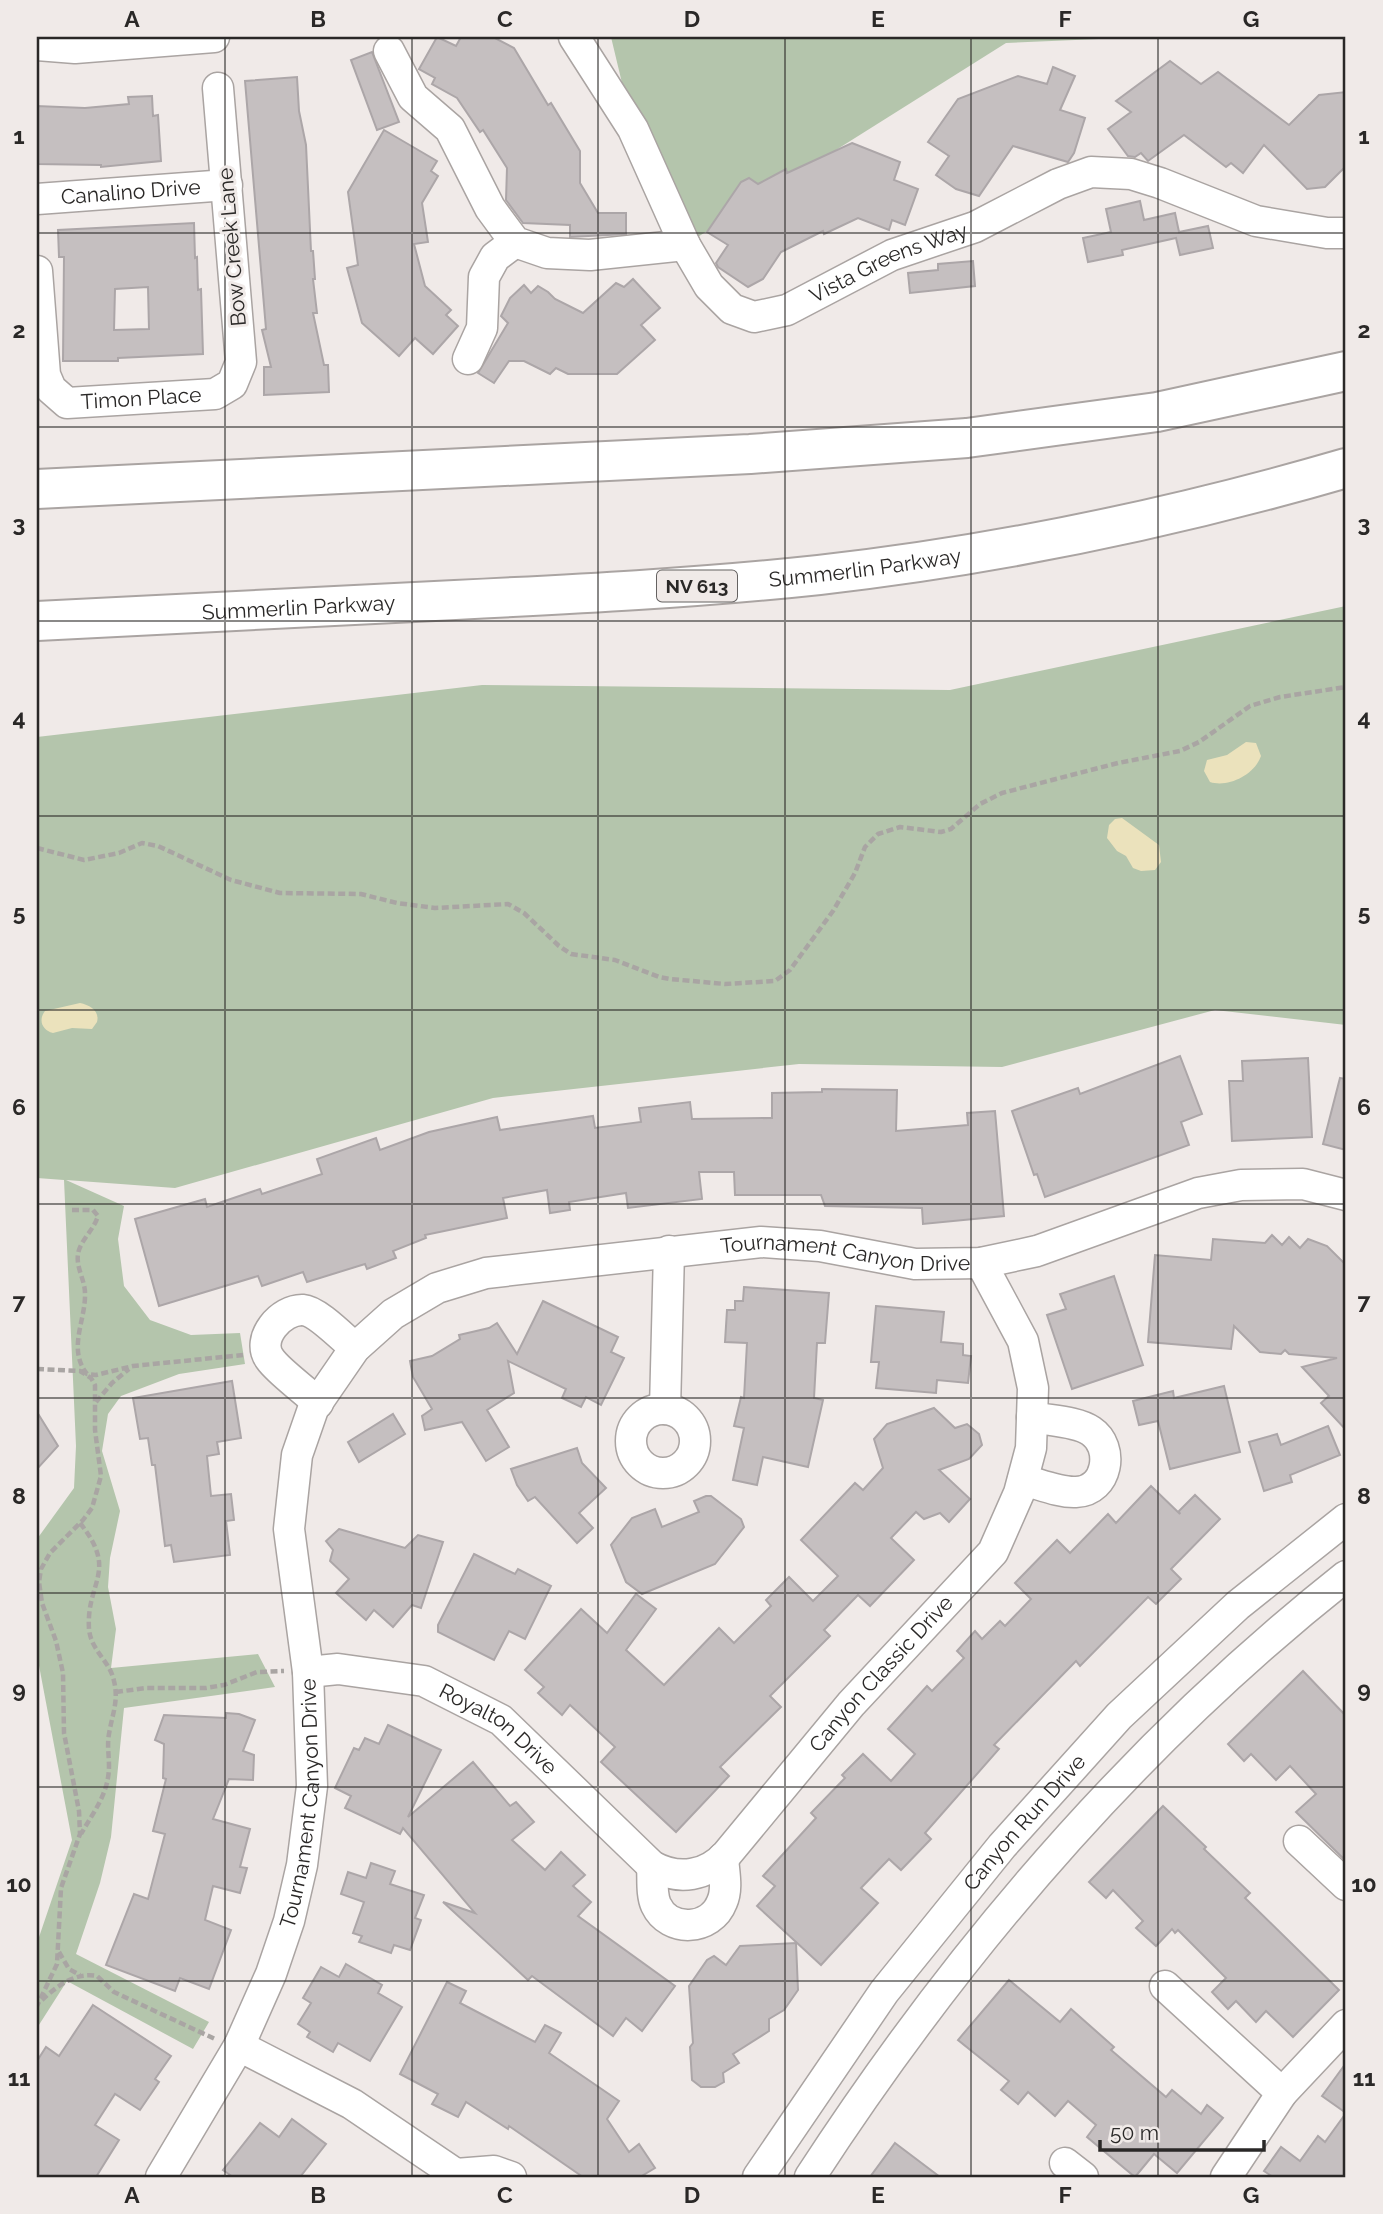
<svg xmlns="http://www.w3.org/2000/svg" width="1383" height="2214" viewBox="0 0 1383 2214" font-family="Raleway,sans-serif">
<style>
.green{fill:#b4c5ac}
.sand{fill:#ebe2bc}
.building{fill:#c5bfc0;stroke:#aca6a8;stroke-width:2;fill-rule:evenodd}
.lines{fill:none;stroke-linecap:round;stroke-linejoin:round}
.minor-casing{stroke:#aaa4a2;stroke-width:33}
.highway-casing{stroke:#aaa4a2;stroke-width:42}
.path{stroke:#a9a5a3;stroke-width:4.5;stroke-dasharray:7 3.5;stroke-linecap:butt}
.minor{stroke:#fff;stroke-width:30}
.highway{stroke:#fff;stroke-width:38}
.grid{fill:none;stroke:#2a2827;stroke-width:2;stroke-opacity:0.55}
.labels{text-anchor:middle;stroke-width:6;stroke-linejoin:round;paint-order:stroke}
.shield{fill:#f0eae8;stroke:#656261;stroke-width:2}
.shield-label{font-size:19px;font-weight:bold;fill:#2a2827}
.street-label{font-size:21px;fill:#2a2827;stroke:#f0eae8}
.neatline{fill:none;stroke:#2a2827;stroke-width:2.5}
.grid-label{font-size:23px;text-anchor:middle;font-weight:bold;fill:#2a2827}
</style>
<rect width="100%" height="100%" fill="#f0eae8"/>
<!-- green -->
<g class="green">
<polygon points="611,37 1146,37 1006,43 685,245 633,129"/>
<polygon points="1346,606 1346,1025 1215,1010 1002,1067 799,1064 493,1098 175,1188 66,1180 124,1206 118,1239 124,1286 150,1320 191,1335 240,1333 245,1364 179,1374 121,1396 108,1414 102,1451 120,1511 110,1558 108,1587 116,1629 111,1668 258,1654 275,1687 124,1708 111,1837 100,1883 76,1954 209,2022 193,2049 67,1981 37,2028 37,1943 72,1840 37,1655 37,1539 74,1488 76,1446 64,1180 37,1178 37,737 482,685 950,690"/>
</g>
<!-- sand -->
<g class="sand">
<path d="M 1246,742 L 1256,743 L 1261,756 C 1255,774 1229,788 1210,782 L 1204,771 L 1207,760 L 1227,755 Z"/>
<polygon points="1122,818 1159,845 1161,862 1155,870 1141,871 1133,868 1126,856 1117,851 1107,838 1109,825 1115,819"/>
<path d="M 80,1003 C 90,1005 100,1011 97,1022 L 92,1029 L 72,1028 L 53,1033 C 42,1030 38,1020 45,1011 Z"/>
</g>
<!-- building -->
<g class="building">
<polygon points="437,37 456,46 461,37 493,37 514,48 548,105 551,103 580,151 580,183 598,213 626,213 626,234 570,237 570,225 523,223 506,200 507,168 483,130 480,132 457,98 432,84 435,78 419,69"/>
<polygon points="372,52 399,122 377,130 351,60"/>
<polygon points="1170,61 1201,84 1218,72 1289,125 1319,95 1346,92 1346,166 1325,187 1307,189 1264,145 1243,173 1231,163 1226,167 1184,135 1148,161 1141,153 1135,157 1128,156 1108,129 1131,112 1116,101"/>
<polygon points="1053,67 1075,76 1060,110 1085,118 1074,153 1068,162 1013,146 979,196 956,189 936,175 949,156 928,142 958,99 1018,76 1047,84"/>
<polygon points="297,77 299,111 306,145 311,251 313,251 315,279 313,279 317,313 313,313 324,365 328,365 329,392 264,395 264,367 271,367 262,330 266,329 245,81"/>
<polygon points="152,96 153,116 158,115 161,161 101,167 101,165 37,164 37,106 85,108 129,104 128,97"/>
<polygon points="384,130 437,161 431,171 438,176 422,203 428,242 414,244 425,286 451,310 446,315 458,326 433,354 415,338 399,356 362,323 347,268 358,265 348,192"/>
<polygon points="852,143 900,162 894,180 918,189 905,225 892,220 889,230 858,218 824,234 823,231 781,252 763,279 748,287 718,267 716,263 728,245 707,232 741,182 749,178 758,184 786,169 787,173"/>
<polygon points="1140,201 1144,220 1175,213 1179,232 1208,226 1213,248 1180,255 1176,238 1122,250 1123,255 1088,262 1083,238 1111,232 1106,209"/>
<path d="M 194,223 L 195,258 L 197,257 L 198,290 L 201,289 L 203,354 L 118,358 L 118,361 L 63,361 L 64,257 L 59,257 L 58,230 ZM 148,287 L 149,329 L 114,330 L 115,289 Z"/>
<polygon points="973,261 975,286 910,293 908,273 938,270 938,264"/>
<polygon points="633,279 660,308 641,325 655,340 617,374 568,374 556,368 550,374 524,361 509,361 494,383 478,373 508,323 501,316 510,298 524,285 531,293 538,286 548,292 555,299 583,313 616,283 624,287"/>
<polygon points="1180,1056 1202,1114 1181,1122 1189,1145 1045,1197 1037,1174 1034,1175 1012,1111 1078,1088 1080,1094"/>
<polygon points="1308,1058 1312,1137 1232,1141 1229,1081 1243,1081 1242,1061"/>
<polygon points="1340,1078 1346,1079 1346,1150 1323,1144"/>
<polygon points="822,1089 897,1090 896,1131 968,1125 967,1113 995,1111 1004,1216 923,1224 922,1208 825,1206 821,1195 735,1195 734,1172 699,1172 702,1199 628,1208 626,1193 569,1202 570,1210 550,1213 547,1190 503,1198 507,1218 425,1235 426,1238 393,1251 396,1258 367,1269 365,1264 307,1282 303,1272 262,1286 258,1276 159,1306 135,1219 205,1199 207,1207 260,1189 262,1194 322,1174 317,1159 376,1138 380,1150 429,1132 497,1117 500,1130 593,1116 595,1128 641,1122 639,1108 690,1102 692,1119 772,1118 772,1093 822,1092"/>
<polygon points="1272,1235 1282,1245 1289,1237 1300,1248 1308,1239 1327,1246 1346,1265 1346,1430 1321,1403 1329,1396 1302,1367 1337,1358 1289,1354 1285,1350 1281,1354 1260,1352 1234,1326 1231,1349 1148,1342 1155,1255 1211,1260 1213,1239 1265,1243"/>
<polygon points="1114,1276 1143,1365 1072,1389 1047,1315 1066,1309 1060,1294"/>
<polygon points="744,1287 829,1293 825,1343 817,1343 814,1398 823,1400 808,1467 763,1457 757,1485 733,1480 744,1428 734,1426 741,1397 744,1398 747,1343 725,1342 727,1310 735,1310 735,1301 743,1301"/>
<polygon points="543,1301 618,1337 611,1352 624,1358 601,1405 586,1397 581,1407 562,1398 566,1389 508,1361 514,1393 487,1410 509,1447 486,1461 462,1422 425,1430 422,1416 432,1409 413,1377 410,1361 432,1356 460,1339 459,1335 489,1328 497,1323 517,1354"/>
<polygon points="876,1306 944,1312 941,1342 963,1344 963,1355 971,1356 968,1383 937,1380 936,1393 876,1388 879,1362 871,1362"/>
<polygon points="232,1381 241,1438 217,1442 219,1454 207,1456 211,1496 231,1494 234,1520 226,1521 230,1555 174,1562 171,1545 165,1546 155,1465 152,1465 148,1438 140,1439 133,1398"/>
<polygon points="1224,1386 1240,1452 1170,1469 1158,1421 1139,1425 1133,1401 1173,1391 1174,1398"/>
<polygon points="934,1408 955,1428 967,1424 979,1434 982,1445 969,1459 939,1470 970,1499 949,1522 940,1513 924,1519 916,1512 891,1538 914,1560 870,1606 858,1595 824,1630 830,1636 770,1696 781,1707 720,1767 729,1776 676,1832 601,1762 615,1747 570,1705 562,1715 538,1693 544,1687 525,1670 581,1609 607,1633 636,1594 656,1609 626,1650 664,1685 719,1628 734,1643 771,1606 766,1600 789,1577 813,1601 838,1576 801,1540 855,1483 863,1490 883,1468 874,1439 887,1424"/>
<polygon points="37,1412 58,1446 37,1469"/>
<polygon points="393,1414 405,1434 359,1462 348,1442"/>
<polygon points="1328,1426 1340,1455 1290,1475 1292,1482 1264,1491 1249,1442 1277,1434 1281,1445"/>
<polygon points="577,1448 582,1463 606,1488 579,1513 593,1528 577,1543 535,1497 528,1501 517,1485 511,1469"/>
<polygon points="1151,1486 1180,1514 1179,1511 1195,1495 1220,1519 1171,1569 1181,1579 1156,1604 1148,1597 1080,1666 1076,1661 994,1745 999,1749 925,1833 931,1839 901,1870 889,1859 861,1888 878,1903 821,1965 757,1906 775,1886 763,1876 816,1818 811,1813 845,1778 842,1775 863,1754 891,1781 915,1754 888,1729 927,1686 932,1691 964,1658 957,1651 975,1631 982,1639 1000,1621 1005,1626 1031,1599 1015,1583 1057,1540 1070,1553 1108,1514 1116,1523"/>
<polygon points="706,1496 711,1496 741,1519 744,1527 715,1564 642,1594 626,1582 611,1545 632,1518 655,1509 662,1527 699,1512 694,1501"/>
<polygon points="339,1529 405,1548 418,1535 443,1542 421,1608 412,1605 393,1627 374,1610 366,1620 336,1593 349,1579 330,1561 333,1550 326,1541"/>
<polygon points="474,1554 515,1574 518,1569 551,1586 525,1639 509,1631 494,1660 438,1632 438,1625"/>
<polygon points="1303,1671 1346,1716 1346,1861 1296,1812 1316,1794 1290,1766 1276,1780 1251,1754 1244,1761 1228,1744"/>
<polygon points="226,1713 239,1714 255,1720 243,1751 254,1755 253,1780 229,1779 213,1819 250,1829 240,1867 247,1868 240,1893 213,1886 205,1920 231,1930 209,1989 180,1978 175,1991 106,1965 134,1894 148,1899 165,1834 153,1831 166,1779 163,1778 164,1744 155,1740 164,1715 226,1718"/>
<polygon points="388,1725 441,1750 408,1817 473,1762 510,1806 516,1802 534,1822 512,1840 545,1870 561,1852 585,1875 573,1886 591,1902 578,1916 675,1986 642,2031 626,2018 613,2036 532,1976 528,1980 443,1902 475,1913 403,1828 400,1834 345,1808 351,1796 335,1788 354,1748 359,1750 365,1738 379,1744"/>
<polygon points="1163,1806 1206,1847 1204,1849 1250,1893 1245,1898 1339,1990 1293,2037 1266,2011 1256,2022 1236,2001 1228,2009 1212,1992 1226,1978 1178,1930 1175,1933 1172,1929 1156,1946 1136,1928 1143,1921 1113,1890 1106,1898 1089,1882"/>
<polygon points="371,1863 395,1871 390,1884 424,1895 415,1918 421,1920 410,1950 394,1945 391,1953 359,1942 362,1936 353,1933 364,1902 341,1894 348,1872 366,1878"/>
<polygon points="796,1943 798,1990 784,2010 769,2019 769,2031 733,2054 739,2063 723,2073 724,2082 715,2087 701,2087 692,2080 690,2047 693,2043 689,1986 707,1960 714,1956 726,1965 740,1946"/>
<polygon points="346,1964 382,1985 378,1993 402,2007 370,2061 338,2043 333,2052 307,2037 310,2032 298,2024 311,2003 303,1998 321,1967 339,1977"/>
<polygon points="1009,1980 1060,2022 1071,2009 1114,2047 1111,2050 1166,2097 1172,2090 1201,2114 1207,2105 1223,2118 1177,2173 1154,2154 1135,2177 1087,2137 1096,2125 1068,2101 1055,2116 1028,2092 1018,2104 1001,2090 1009,2081 958,2040"/>
<polygon points="447,1982 466,1991 460,2003 535,2042 545,2025 561,2033 549,2053 619,2101 607,2119 629,2152 639,2144 655,2168 640,2177 583,2177 509,2126 508,2129 466,2102 458,2117 432,2104 438,2094 400,2074"/>
<polygon points="93,2005 171,2056 155,2079 159,2082 140,2110 115,2094 95,2125 119,2140 96,2177 37,2177 37,2061 46,2047 59,2056"/>
<polygon points="1346,2063 1346,2177 1273,2177 1264,2171 1281,2147 1300,2161 1318,2136 1325,2142 1346,2113 1322,2096"/>
<polygon points="292,2119 326,2144 300,2177 233,2177 223,2170 260,2123 279,2137"/>
<polygon points="895,2143 940,2177 870,2177"/>
</g>
<g class="lines">
<!-- minor casing -->
<g class="minor-casing">
<g id="minor">
<path id="s1" d="M 574,37 L 633,129 L 685,245 L 709,286 L 732,309 L 754,317 L 787,310 L 892,255 L 975,227 L 1058,184 L 1091,172 L 1131,174 L 1160,183 L 1256,221 L 1327,233 L 1346,233"/>
<polyline points="37,45 75,48 214,37"/>
<polyline points="389,51 413,97 450,129 490,208 515,242 547,253 590,255 685,245"/>
<path id="s2" d="M 37,199 L 227,185"/>
<path id="s3" d="M 37,271 L 45,375 L 51,389 L 67,403 L 215,394 L 232,384 L 241,362 L 218,88"/>
<polyline points="468,359 482,328 484,277 495,257 515,242"/>
<path d="M 318,1403 C 306,1391 278,1371 270,1359 C 255,1339 281,1309 303,1310 C 317,1311 343,1338 355,1348"/>
<circle cx="663" cy="1441" r="32"/>
<polyline points="665,1409 669,1251"/>
<path d="M 1023,1480 C 1039,1484 1060,1493 1076,1492 C 1108,1491 1115,1447 1091,1431 C 1076,1421 1050,1421 1032,1417"/>
<path id="s4" d="M 308,1672 L 338,1669 L 424,1681 L 501,1720 L 652,1866 C 679,1881 707,1876 727,1854 L 851,1704 L 993,1552 L 1019,1493 L 1031,1448 L 1033,1388 L 1023,1341 L 981,1263"/>
<polyline points="1299,1841 1346,1885"/>
<path d="M 652,1866 C 653,1878 651,1894 656,1905 C 669,1933 711,1931 722,1902 C 728,1889 724,1872 723,1858"/>
<polyline points="1165,1986 1282,2093"/>
<polyline points="239,2046 352,2104 460,2177"/>
<polyline points="1065,2163 1083,2177"/>
<polyline points="456,2174 494,2171 511,2177"/>
<path id="s5" d="M 161,2177 L 239,2046 L 271,1974 L 289,1921 L 302,1865 L 312,1786 L 308,1672 L 289,1529 L 297,1455 L 313,1409 L 355,1348 L 393,1314 L 437,1288 L 486,1273 L 761,1242 L 820,1246 L 915,1264 L 981,1263 L 1037,1251 L 1198,1193 L 1241,1185 L 1303,1184 L 1346,1195"/>
<path id="s6" d="M 758,2177 L 884,1992 L 1002,1846 L 1119,1716 L 1238,1605 L 1346,1519"/>
<path d="M 810,2177 C 957,1951 1134,1744 1346,1576"/>
<polyline points="1226,2177 1282,2093 1346,2025"/>
</g>
</g>
<!-- highway casing -->
<g class="highway-casing">
<g id="highway">
<polyline points="37,489 750,454 967,438 1157,412 1346,371"/>
<path id="s7" d="M 37,621 C 176,614 315,607 455,600 C 577,594 698,588 819,575 C 997,555 1174,518 1346,468"/>
</g>
</g>
<!-- path -->
<g class="path">
<polyline points="37,848 84,860 119,853 142,843 158,846 231,880 280,893 361,894 397,903 435,908 508,904 524,913 559,946 571,954 615,960 659,977 670,979 725,984 775,981 790,970 833,911 855,873 865,847 878,834 900,827 941,832 951,829 980,804 1002,793 1118,763 1180,751 1199,742 1250,706 1280,697 1346,687"/>
<path d="M 72,1210 L 93,1210 L 98,1216 C 94,1229 83,1238 79,1250 C 74,1265 85,1279 85,1293 C 86,1320 67,1349 87,1374 L 96,1375 L 133,1366 L 243,1355"/>
<polyline points="37,1369 80,1371 91,1378 95,1385 95,1430 101,1476 92,1508 83,1520 50,1553 41,1569 39,1582 42,1603 56,1641 63,1673 64,1733 79,1811 80,1834 61,1888 57,1964 37,2006"/>
<polyline points="96,1402 112,1383 129,1369"/>
<path d="M 80,1523 C 119,1572 86,1581 89,1629 C 91,1651 110,1661 114,1681 C 119,1701 112,1715 109,1734 C 107,1745 109,1755 109,1766 C 109,1793 94,1811 81,1834"/>
<polyline points="116,1692 146,1688 206,1688 224,1685 257,1672 284,1671"/>
<polyline points="59,1952 69,1969 80,1975"/>
<path d="M 42,2000 C 57,1986 75,1972 97,1976 L 114,1992 L 215,2039"/>
</g>
<!-- minor -->
<use href="#minor" class="minor"/>
<!-- highway -->
<use href="#highway" class="highway"/>
</g>
<!-- grid -->
<path class="grid" d="M 225,37 L 225,2177M 412,37 L 412,2177M 598,37 L 598,2177M 785,37 L 785,2177M 971,37 L 971,2177M 1158,37 L 1158,2177M 37,233 L 1346,233M 37,427 L 1346,427M 37,621 L 1346,621M 37,816 L 1346,816M 37,1010 L 1346,1010M 37,1204 L 1346,1204M 37,1398 L 1346,1398M 37,1593 L 1346,1593M 37,1787 L 1346,1787M 37,1981 L 1346,1981"/>
<g class="labels">
<!-- shield labels -->
<rect class="shield" x="657" y="570.5" width="80" height="31" rx="5"/>
<g class="shield-label">
<text x="697" y="593">NV 613</text>
</g>
<!-- street labels -->
<g class="street-label">
<text dy="7" stroke="none"><textPath href="#s2" startOffset="94">Canalino Drive</textPath></text>
<text transform="translate(232 247) rotate(-95)" y="7">Bow Creek Lane</text>
<text dy="7" stroke="none"><textPath href="#s1" startOffset="486">Vista Greens Way</textPath></text>
<text dy="7" stroke="none"><textPath href="#s3" startOffset="215">Timon Place</textPath></text>
<text dy="7" stroke="none"><textPath href="#s7" startOffset="830">Summerlin Parkway</textPath></text>
<text dy="7" stroke="none"><textPath href="#s7" startOffset="262">Summerlin Parkway</textPath></text>
<text dy="7" stroke="none"><textPath href="#s5" startOffset="1395">Tournament Canyon Drive</textPath></text>
<text dy="7" stroke="none"><textPath href="#s4" startOffset="733">Canyon Classic Drive</textPath></text>
<text dy="7" stroke="none"><textPath href="#s4" startOffset="206">Royalton Drive</textPath></text>
<text dy="7" stroke="none"><textPath href="#s5" startOffset="406">Tournament Canyon Drive</textPath></text>
<text dy="7" stroke="none"><textPath href="#s6" startOffset="444">Canyon Run Drive</textPath></text>
</g>
</g>
<!-- border -->
<rect width="1383" height="2214" fill="none" stroke="#f0eae8" stroke-width="77"/>
<!-- scale -->
<path d="M1100 2140v10h164v-10" fill="none" stroke="#2a2827" stroke-width="3.5"/>
<text x="1110" y="2140" font-size="21" fill="#2a2827" stroke="#f0eae8" stroke-width="5" paint-order="stroke">50 m</text>
<rect x="38" y="38" width="1306" height="2138" class="neatline"/>
<g class="grid-label">
<text x="132" y="27">A</text>
<text x="318" y="27">B</text>
<text x="505" y="27">C</text>
<text x="692" y="27">D</text>
<text x="878" y="27">E</text>
<text x="1065" y="27">F</text>
<text x="1251" y="27">G</text>
<text x="19" y="144">1</text>
<text x="1364" y="144">1</text>
<text x="19" y="338">2</text>
<text x="1364" y="338">2</text>
<text x="19" y="532">3</text>
<text x="1364" y="532">3</text>
<text x="19" y="726">4</text>
<text x="1364" y="726">4</text>
<text x="19" y="921">5</text>
<text x="1364" y="921">5</text>
<text x="19" y="1115">6</text>
<text x="1364" y="1115">6</text>
<text x="19" y="1309">7</text>
<text x="1364" y="1309">7</text>
<text x="19" y="1504">8</text>
<text x="1364" y="1504">8</text>
<text x="19" y="1698">9</text>
<text x="1364" y="1698">9</text>
<text x="19" y="1892">10</text>
<text x="1364" y="1892">10</text>
<text x="19" y="2086">11</text>
<text x="1364" y="2086">11</text>
<text x="132" y="2203">A</text>
<text x="318" y="2203">B</text>
<text x="505" y="2203">C</text>
<text x="692" y="2203">D</text>
<text x="878" y="2203">E</text>
<text x="1065" y="2203">F</text>
<text x="1251" y="2203">G</text>
</g>
</svg>
